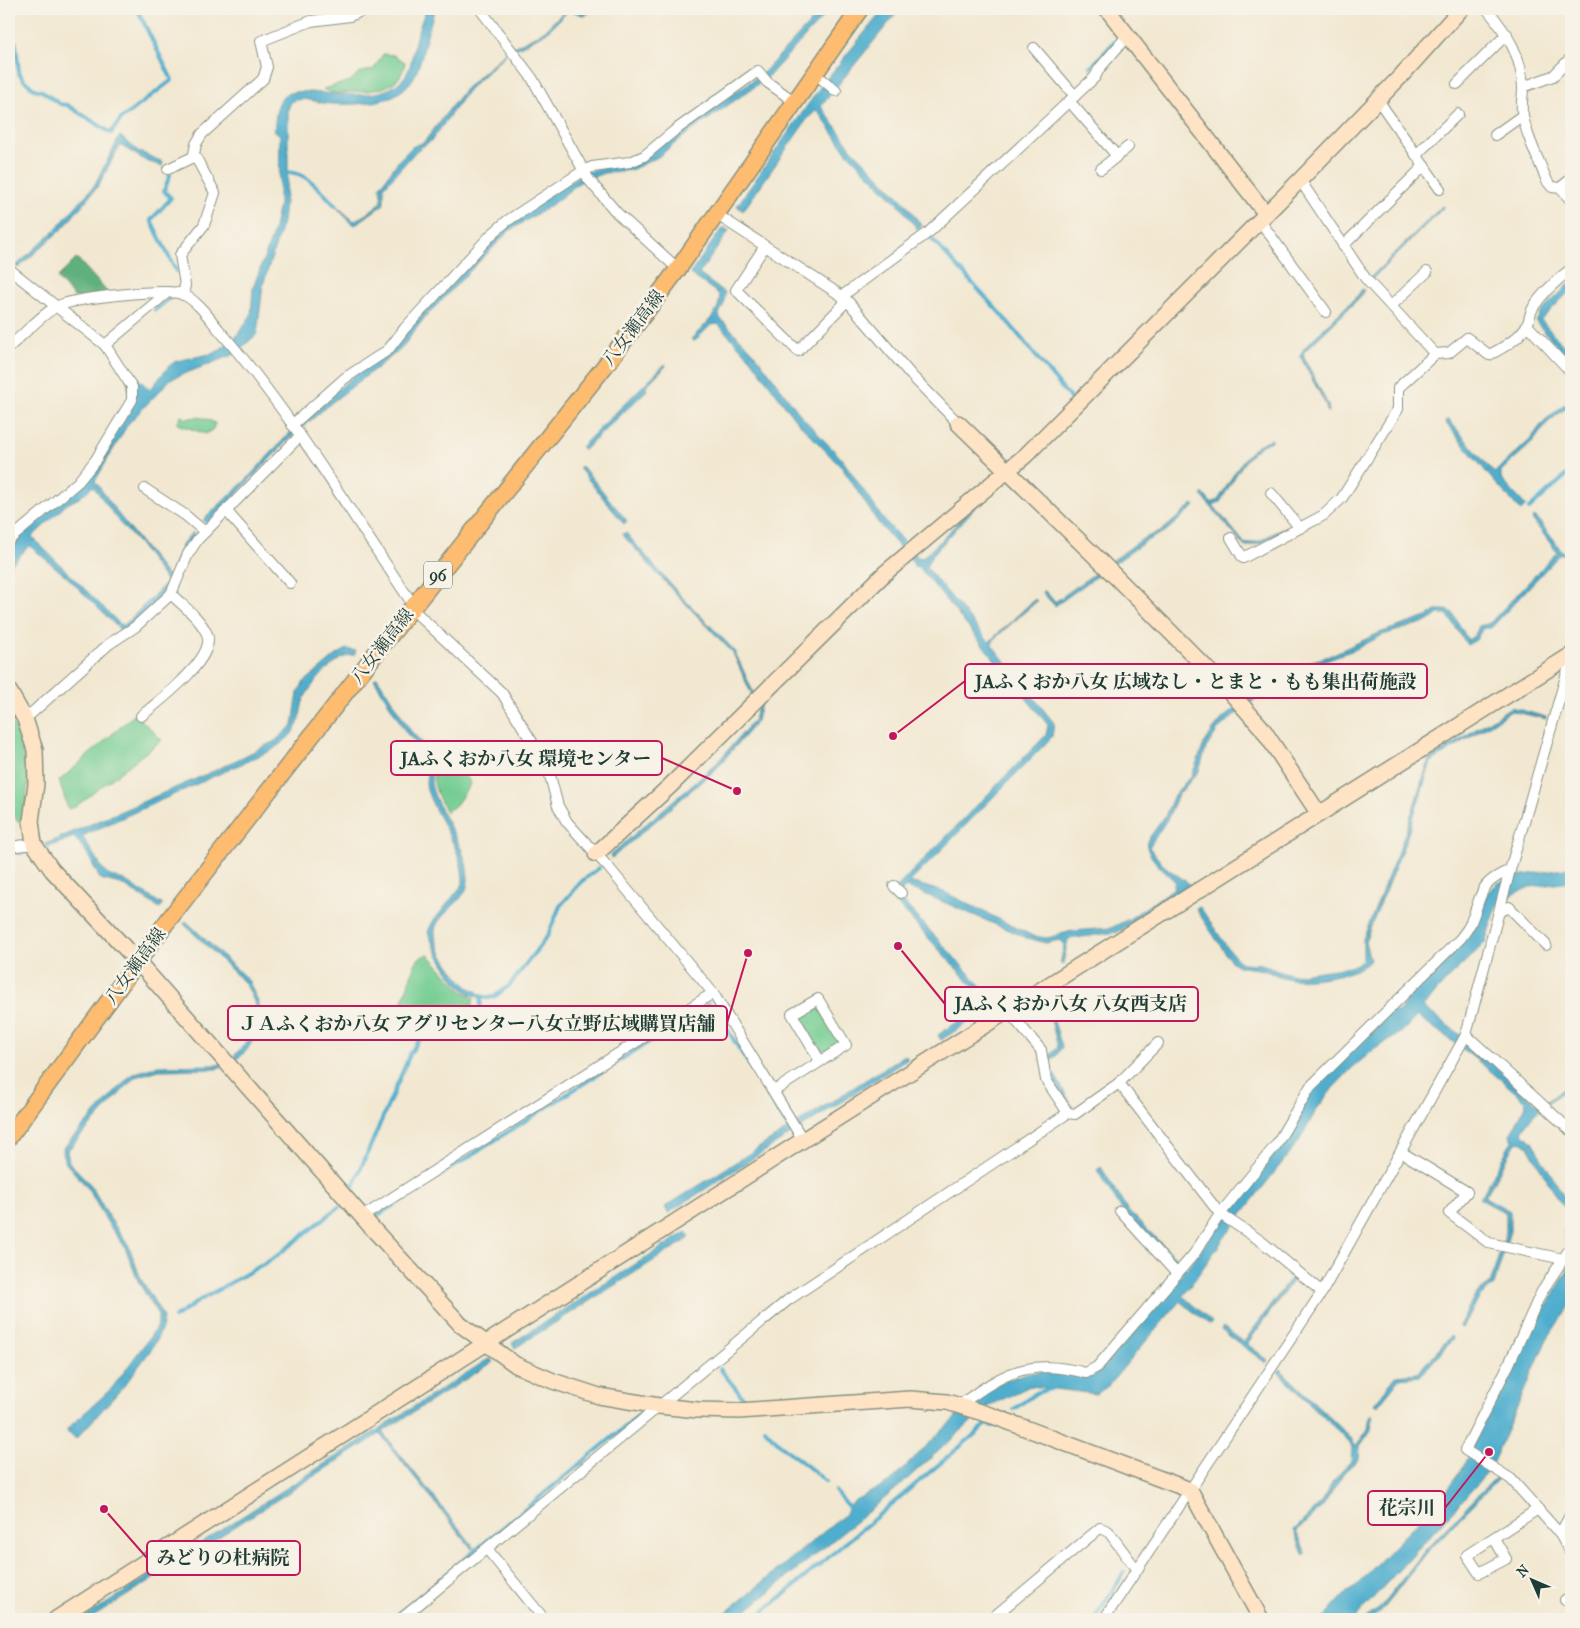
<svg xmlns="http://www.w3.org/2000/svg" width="1580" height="1628" viewBox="0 0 1580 1628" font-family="'IM FELL French Canon','Noto Serif JP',serif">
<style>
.green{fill:#74cd93;stroke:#4a8564}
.forest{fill:#5fb07d;stroke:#3f7658}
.water{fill:#4faece;stroke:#377681;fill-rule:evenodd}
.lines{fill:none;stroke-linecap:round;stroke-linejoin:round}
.stream{stroke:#4faece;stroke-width:4}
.street-casing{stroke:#889282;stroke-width:12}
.secondary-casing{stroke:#889282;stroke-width:18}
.primary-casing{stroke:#889282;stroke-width:19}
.street{stroke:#fff;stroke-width:10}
.secondary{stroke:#fee4c5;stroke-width:15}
.primary{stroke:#fdbc6f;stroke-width:16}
.labels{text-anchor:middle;stroke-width:5;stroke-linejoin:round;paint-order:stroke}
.shield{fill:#f7f3e8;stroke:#60746a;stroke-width:1}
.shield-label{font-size:16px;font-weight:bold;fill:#1f3d34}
.street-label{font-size:18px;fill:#1f3d34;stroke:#f7f3e8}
.leader{fill:none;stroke:#c2185b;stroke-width:2}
.callout-dot{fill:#c2185b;stroke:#f7f3e8;stroke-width:2}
.callout{fill:#f7f3e8;stroke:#c2185b;stroke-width:2}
.callout-label{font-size:19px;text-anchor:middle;font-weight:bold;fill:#1f3d34}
</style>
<rect width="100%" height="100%" fill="#f7f3e8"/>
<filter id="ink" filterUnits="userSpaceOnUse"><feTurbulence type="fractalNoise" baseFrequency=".02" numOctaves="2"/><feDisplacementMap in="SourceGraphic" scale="10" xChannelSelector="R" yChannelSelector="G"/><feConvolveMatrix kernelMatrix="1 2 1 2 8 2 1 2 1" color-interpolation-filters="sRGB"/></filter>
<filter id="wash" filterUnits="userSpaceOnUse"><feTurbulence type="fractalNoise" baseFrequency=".0096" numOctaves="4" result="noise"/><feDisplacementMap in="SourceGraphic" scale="20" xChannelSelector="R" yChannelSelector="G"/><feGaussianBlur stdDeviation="1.12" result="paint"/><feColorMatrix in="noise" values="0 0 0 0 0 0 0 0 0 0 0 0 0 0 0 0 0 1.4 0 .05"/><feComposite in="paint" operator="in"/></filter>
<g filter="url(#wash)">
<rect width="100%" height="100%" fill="#f2e8d1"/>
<!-- green -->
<g class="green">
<path d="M 383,54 L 393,55 L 405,62 C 402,89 375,91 353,92 C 342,93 333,95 323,89 L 350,81 L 358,73 L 374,69 Z"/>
<path d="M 181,416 L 187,419 C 198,415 205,418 215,423 L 213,429 L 206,434 L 177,424 Z"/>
<polygon points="135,714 162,740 75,807 68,809 59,781"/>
<path d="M 11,723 C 38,745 26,795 23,826 L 9,812 L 9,724 Z"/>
<path d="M 442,743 L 448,745 L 460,768 L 471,783 L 456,805 L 446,812 C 436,792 431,784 435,762 C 437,754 436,749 442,743 Z"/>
<path d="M 428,954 L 462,991 L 474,998 C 472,1006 470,1018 464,1023 C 452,1035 433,1022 413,1040 L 399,1012 L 415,964 L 419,958 Z"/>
<polygon points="816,1007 819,1008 839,1040 836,1045 826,1051 819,1049 801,1020 802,1015"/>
</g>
<!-- forest -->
<polygon class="forest" points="77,258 108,293 75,298 57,278"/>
<!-- water -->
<g class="water">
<path d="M 426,9 L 436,9 C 427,28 425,48 418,68 C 406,104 364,105 332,104 C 317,104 305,95 291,102 L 288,109 L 288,173 L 283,222 L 263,285 L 257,334 L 235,354 L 171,379 L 128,424 L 95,481 L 119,515 L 168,577 L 170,577 L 183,543 L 192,532 L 196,536 L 173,584 L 138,621 L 121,631 L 67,577 L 31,547 L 29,546 L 9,567 L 9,548 L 13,540 L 88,476 L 131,408 L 126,371 L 129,369 L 150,390 L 169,366 L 176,361 L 215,353 L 235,338 L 247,321 L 251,315 L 253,288 L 272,237 L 279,205 L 280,135 L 274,130 C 276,119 275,106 283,97 C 296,80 371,112 402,80 C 413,69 412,52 416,37 C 419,28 423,18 426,9 ZM 93,486 L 119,522 L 139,544 L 167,582 L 124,625 L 120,624 L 32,537 L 67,504 L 79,498 Z"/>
<polygon points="567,9 584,11 593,9 585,16 569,10 547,32 516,49 514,47 544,31"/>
<polygon points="823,9 830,9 767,78 684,136 658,157 631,170 604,173 580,182 550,206 509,231 425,317 401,349 331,403 289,439 208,524 203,520 245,481 300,422 405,332 510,222 580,175 658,147 764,72"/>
<polygon points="884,9 900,9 821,106 851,148 905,203 922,226 918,230 900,206 847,153 817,110 808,118 743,211 737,206 821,86"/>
<polygon points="507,51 508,52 469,89 432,140 416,151 384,187 384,204 355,225 351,223 332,202 354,221 368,213 382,201 380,187 399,160 412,147 424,142 465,89"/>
<polygon points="120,136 138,151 163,162 162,166 146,161 120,145 98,186 65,226 18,268 16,266 55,230 94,186"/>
<polygon points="1442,206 1444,207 1370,281 1369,279"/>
<path d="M 723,227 L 729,231 L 699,274 L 725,293 L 724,304 L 719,314 L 720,318 L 755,354 L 802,417 L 842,459 L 884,520 L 918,557 L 922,558 L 942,540 L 961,518 L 981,501 L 930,558 L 926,567 L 989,642 L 1035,599 L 1037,601 L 994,639 L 992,645 L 1054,723 L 1052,737 L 910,882 L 944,892 L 1033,936 L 1047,938 L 1072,931 L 1111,928 L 1129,919 L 1173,889 L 1175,881 C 1166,873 1144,855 1147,841 L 1165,816 L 1174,795 L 1192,775 L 1204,744 L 1213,730 L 1223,718 L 1261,689 L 1269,680 L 1302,664 L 1329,656 L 1379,633 L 1427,617 L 1438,610 L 1448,610 L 1452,612 L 1468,640 L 1475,635 L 1479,626 L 1490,623 L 1557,552 L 1532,519 L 1535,516 L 1562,551 L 1571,557 L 1571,560 L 1561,553 L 1491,628 L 1483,628 L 1476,640 L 1467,645 L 1447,614 L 1438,614 L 1429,621 L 1383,635 L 1354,650 L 1300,669 L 1271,684 L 1263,693 L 1219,728 L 1206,748 L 1199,771 L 1178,795 L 1168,818 L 1149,847 L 1163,865 L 1191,885 L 1118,932 L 1068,939 L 1063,964 L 1060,964 L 1064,945 L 1060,940 L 1046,943 L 1027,938 L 920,892 L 905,887 L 898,896 L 988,994 L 995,1005 L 941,1040 L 938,1035 L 987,1002 L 889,895 L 1046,735 L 1048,725 L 919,567 L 914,566 L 913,562 L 879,524 L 843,469 L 795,419 L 751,359 L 718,324 L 711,325 L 694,342 L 691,339 C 702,328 723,311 719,294 L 690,274 Z"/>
<polygon points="1571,282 1571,290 1541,320 1571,354 1571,362 1536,322 1540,313"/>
<polygon points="1362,289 1364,290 1360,297 1303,353 1305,360 1328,405 1329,412 1327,412 1326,405 1300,356 1305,347 1358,295"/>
<polygon points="665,364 666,366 645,387 647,390 584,450 581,447"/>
<polygon points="1571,399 1571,404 1546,424 1533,442 1501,471 1501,479 1526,506 1521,511 1492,479 1445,422 1448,419 1494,473 1530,440 1543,422"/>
<path d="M 1271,439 L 1271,441 C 1247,448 1233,482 1220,502 L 1213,505 L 1245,544 L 1260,541 L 1282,528 L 1284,530 L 1262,543 L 1245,547 L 1201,495 L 1203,493 L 1211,503 L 1218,500 C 1232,479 1246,446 1271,439 Z"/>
<polygon points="582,466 627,521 624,524 579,468"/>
<polygon points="1193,504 1195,506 1166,531 1146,541 1055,606 1042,592 1044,590 1055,602 1141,540 1164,529"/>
<polygon points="626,533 680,595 734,650 754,694 761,702 757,721 716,769 612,858 610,855 716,764 754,720 758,704 749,689 733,653 662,579 622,534"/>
<path d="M 347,649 L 356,651 L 354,655 C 338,653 310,685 304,699 C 300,709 301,721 295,729 C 290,738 280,744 272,750 L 82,836 L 102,868 L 110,876 L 124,880 L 163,905 L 160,908 L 121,884 L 100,879 L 87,853 L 74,837 L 47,848 L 45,844 L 214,771 L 275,741 L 293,725 L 298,693 L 303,683 L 338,654 Z"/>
<path d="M 377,677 L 411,731 L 432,754 C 435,765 429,777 432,788 C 441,819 468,846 468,880 C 468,903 433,914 435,934 C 437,952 455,974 467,986 C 472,990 479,991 482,997 C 458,998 435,951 428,932 L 432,923 L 463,884 C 464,848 437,821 427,790 C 424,778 430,767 428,755 L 407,734 L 374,679 Z"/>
<path d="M 1511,707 L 1546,717 L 1546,719 L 1511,711 L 1431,762 L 1406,840 L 1368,934 L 1365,942 L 1370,960 C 1361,975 1308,981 1292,979 C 1280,978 1270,971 1258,969 C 1246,967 1239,969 1230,960 L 1196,909 L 1200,907 L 1230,951 L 1241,963 L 1261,964 L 1293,975 L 1350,967 L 1363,961 L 1363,939 L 1405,834 L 1429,759 Z"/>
<path d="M 1571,868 L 1571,882 L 1530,887 L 1514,894 L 1496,906 L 1485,943 L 1451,975 L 1423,1007 L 1459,1034 L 1537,1104 L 1547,1102 L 1571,1082 L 1571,1085 C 1554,1100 1531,1111 1522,1132 L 1532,1142 L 1571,1208 L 1571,1303 L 1547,1339 L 1489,1471 L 1354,1619 L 1323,1619 L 1347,1592 L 1354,1588 L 1440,1499 L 1457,1476 L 1468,1459 L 1472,1445 L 1497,1399 L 1539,1310 L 1545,1308 L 1567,1272 L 1569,1261 L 1564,1233 L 1571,1216 L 1557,1198 L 1528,1146 L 1523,1142 L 1517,1141 L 1485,1197 L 1510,1211 L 1510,1231 L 1494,1285 L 1480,1297 L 1462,1328 L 1459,1326 L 1476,1294 L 1490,1284 L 1506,1232 L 1506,1213 L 1480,1199 L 1512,1141 L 1510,1135 L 1526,1105 L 1525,1101 C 1491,1070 1455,1042 1417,1016 L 1403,1031 L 1375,1049 L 1353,1067 L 1333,1088 L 1317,1109 L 1299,1141 L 1237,1220 L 1183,1296 L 1212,1322 L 1210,1325 L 1180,1301 L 1108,1386 L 1096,1394 L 1030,1386 L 989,1406 L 896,1489 L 736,1619 L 718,1619 L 843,1516 L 855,1500 L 890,1482 L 960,1413 L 999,1383 L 1027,1373 L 1060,1370 L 1085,1377 L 1093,1375 L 1130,1337 L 1183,1273 L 1123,1212 L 1097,1170 L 1101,1167 L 1127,1209 L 1187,1269 L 1313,1091 L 1390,1011 L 1397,1012 L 1403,1006 L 1407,997 L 1459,944 L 1488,892 L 1498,883 L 1517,876 Z"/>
<polygon points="186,921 249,981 261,1009 257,1033 247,1050 238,1058 216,1069 159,1070 135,1077 67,1151 69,1162 91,1185 109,1217 128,1244 141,1279 163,1316 162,1328 153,1347 124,1386 76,1439 66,1430 112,1388 150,1337 158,1324 158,1315 138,1281 125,1247 109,1225 87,1187 64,1161 63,1148 132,1074 158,1066 218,1065 234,1056 250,1038 257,1017 256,1006 246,984 184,924"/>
<path d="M 1051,999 L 1054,999 L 1054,1021 L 1062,1047 L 1056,1056 L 1049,1061 L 1050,1067 L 1073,1107 L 1071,1109 C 1061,1092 1048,1079 1046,1059 L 1058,1047 L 1050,1016 Z"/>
<polygon points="905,1055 908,1059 668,1213 665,1207"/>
<polygon points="686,1232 690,1237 685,1241 515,1348 512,1343"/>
<polygon points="1292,1276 1295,1277 1247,1344 1268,1360 1266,1363 1221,1330 1223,1327 1244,1342"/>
<polygon points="1451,1336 1453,1339 1420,1376 1400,1378 1377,1407 1374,1404 1397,1375 1417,1373"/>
<polygon points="490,1358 493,1362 382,1432 474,1547 472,1549 380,1434 90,1619 82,1619"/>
<polygon points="1280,1369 1351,1438 1356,1447 1368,1429 1370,1415 1373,1415 1371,1430 1360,1446 1359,1459 1344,1472 1323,1506 1297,1531 1306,1554 1303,1554 1294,1530 1319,1505 1335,1479 1351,1461 1352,1447 1348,1441 1278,1372"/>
<polygon points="1496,1477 1498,1479 1429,1550 1380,1612 1371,1619 1366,1619 1382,1605 1426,1549"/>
</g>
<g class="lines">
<!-- stream -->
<g class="stream">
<polyline points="9,31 16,44 19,73 24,80 34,89 42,91 60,104 67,105 111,133 121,119 172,80 137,9"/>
<polyline points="1091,67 1114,42"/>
<path d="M 285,173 C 306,169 322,193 336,206"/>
<polyline points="170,175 164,191 171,198 151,220 176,271"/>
<polyline points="931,238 1008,322 1074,403"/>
<polyline points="155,310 170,298"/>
<polyline points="1529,509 1571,471"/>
<polyline points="19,853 34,849"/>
<polyline points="478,995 487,998 494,997 510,985 548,935 560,906 582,881 599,868"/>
<path d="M 351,1191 L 411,1052 C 415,1046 419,1038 426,1035 C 447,1027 464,1040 478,1014 C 480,1009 482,1001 480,995"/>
<polyline points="375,1217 708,1004 714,1008 790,1131"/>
<polyline points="174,1318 200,1300 274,1258 340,1206"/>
<polyline points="720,1369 745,1400"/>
<polyline points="1014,1409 1036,1393 1053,1388"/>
<path d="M 764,1428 C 781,1449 806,1463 826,1482"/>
<polyline points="835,1491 851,1510"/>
<polyline points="392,1619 642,1413"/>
<polyline points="755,1619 987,1424 993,1426"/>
<polyline points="1094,1619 1124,1573"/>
</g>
</g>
</g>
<g filter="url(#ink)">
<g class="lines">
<!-- street casing -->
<g class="street-casing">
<g id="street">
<polyline points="480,9 532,78 589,180 617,213 678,269"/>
<path d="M 1487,9 C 1507,33 1522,56 1523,88 C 1523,96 1521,104 1522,111 C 1526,136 1538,158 1547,181 L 1552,187 L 1560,188 L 1571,200"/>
<polyline points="1034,48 1075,96"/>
<polyline points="823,80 836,91"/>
<polyline points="1457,84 1507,34"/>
<polyline points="1523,87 1553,76 1571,58"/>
<polyline points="1378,100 1440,189"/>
<polyline points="1070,102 1117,156"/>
<polyline points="1495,135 1523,115"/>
<polyline points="1416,155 1458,114"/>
<polyline points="168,169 195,156"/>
<polyline points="1101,169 1128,147"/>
<polyline points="1300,180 1366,279 1435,354"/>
<polyline points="1560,188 1571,179"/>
<polyline points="716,214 845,298 843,305 798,351 736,290 765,246"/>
<polyline points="1260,221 1326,312"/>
<polyline points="1343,246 1424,166"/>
<polyline points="9,269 105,345"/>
<polyline points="183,295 185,285 180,255 204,225 215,193 194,154 196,144 202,134 263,79 267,67 261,41 311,21 350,16 366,9"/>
<polyline points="842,296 929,232 1095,77 1099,69 1128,35"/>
<polyline points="845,298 911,375 958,423"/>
<polyline points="1391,306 1427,272"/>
<polyline points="1527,325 1571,372"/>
<path d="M 9,347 C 21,337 45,311 58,306 C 75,298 165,288 182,294 C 197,300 210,319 220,331 C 293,415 351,514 414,606"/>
<polyline points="292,425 345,378 388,350 405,328 491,235 507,221 583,171 592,167 630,162 644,156 674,131 758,71 767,82 788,97"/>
<polyline points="145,489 185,515 205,532"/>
<polyline points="1271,493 1300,528"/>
<polyline points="228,508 229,514 290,583"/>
<path d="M 1231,538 L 1243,558 L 1324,515 L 1342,498 L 1398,409 L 1398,388 L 1435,354 L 1449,353 L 1467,338 L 1489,355 C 1503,348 1521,338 1528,323 C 1530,318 1530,313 1533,308 C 1542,293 1557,280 1571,269"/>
<polyline points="9,540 78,482 95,461 132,400 132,387 105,345 168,292"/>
<polyline points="412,609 502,693 548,768 558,806 567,822 609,868 713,993 803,1140"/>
<path d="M 141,716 C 157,703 217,658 207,634 C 200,618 183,606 171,594"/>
<polyline points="25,719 109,644 135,627 171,594 188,554 198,539 300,436"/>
<polyline points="9,847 34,844"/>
<polyline points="894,886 901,893"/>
<polyline points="1501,911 1509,907 1546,945"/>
<polyline points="1008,1011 1041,1050 1046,1080 1068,1113"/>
<polyline points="1466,1035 1571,1131"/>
<polyline points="1119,1083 1158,1043"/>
<polyline points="774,1091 846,1045 818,999 792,1014 820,1061"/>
<polyline points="1401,1152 1467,1192 1449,1213 1489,1243 1563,1259"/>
<polyline points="1120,1211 1177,1274"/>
<polyline points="362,1217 713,993"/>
<polyline points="1571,1247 1541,1293 1509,1364 1465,1450 1511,1479 1560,1534 1571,1554"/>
<path d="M 960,1405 C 1004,1372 1030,1358 1086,1373 L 1097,1367 L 1194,1254 L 1220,1214 L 1276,1145 L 1310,1087 L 1460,939 C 1464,934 1469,928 1471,922 C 1483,894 1477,884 1510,870"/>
<polyline points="1560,1534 1571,1514"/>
<polyline points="1494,1538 1506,1559 1479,1573 1467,1555 1538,1509"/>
<polyline points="487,1549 544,1619"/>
<polyline points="1565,1600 1571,1598"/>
<polyline points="401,1619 788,1300 1068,1113 1075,1114 1119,1083 1220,1214 1261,1241 1322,1292"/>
<polyline points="991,1619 1100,1528 1108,1531 1137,1570"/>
<polyline points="1104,1619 1322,1292 1466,1035 1510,870 1571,659"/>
</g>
</g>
<!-- secondary casing -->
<g class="secondary-casing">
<g id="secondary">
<polyline points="1107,9 1266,214"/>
<polyline points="958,423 1101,562 1231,693 1262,728 1319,814"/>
<polyline points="9,691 25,719 35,750 36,784 31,821 34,844 52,870 138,962 373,1229 461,1325 516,1365 553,1381 599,1396 659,1406 698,1410 739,1411 910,1399 947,1402 993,1416 1190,1490 1261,1619"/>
<polyline points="596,854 670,786 884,574 1026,455 1300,180 1400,77 1461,9"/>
<polyline points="56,1619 803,1140 1571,655"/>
</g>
</g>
<!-- primary casing -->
<g class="primary-casing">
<polyline id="primary" points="9,1137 166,923 373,657 608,362 678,269 860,9"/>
</g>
<!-- street -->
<use href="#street" class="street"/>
<!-- secondary -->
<use href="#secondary" class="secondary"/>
<!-- primary -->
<use href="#primary" class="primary"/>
</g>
</g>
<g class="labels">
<!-- shield labels -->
<rect class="shield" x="424" y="561.5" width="28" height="27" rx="4"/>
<g class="shield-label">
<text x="438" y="581">96</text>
</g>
<!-- street labels -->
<g class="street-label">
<text transform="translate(633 328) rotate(-53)" y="6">八女瀬高線</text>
<text transform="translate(382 646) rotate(-52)" y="6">八女瀬高線</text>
<text transform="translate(135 966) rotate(-54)" y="6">八女瀬高線</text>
</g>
</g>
<!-- callouts -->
<path class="leader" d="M893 736L965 681M737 791L662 758M898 946L945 1004M748 953L727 1023M1489 1452L1445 1508M104 1509L147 1558"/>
<g class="callout-dot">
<circle cx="893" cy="736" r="5"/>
<circle cx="737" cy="791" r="5"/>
<circle cx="898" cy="946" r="5"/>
<circle cx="748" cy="953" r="5"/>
<circle cx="1489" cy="1452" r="5"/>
<circle cx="104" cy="1509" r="5"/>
</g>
<g class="callout">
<rect x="965" y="664" width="462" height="34" rx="5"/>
<rect x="391" y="741" width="271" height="34" rx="5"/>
<rect x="945" y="987" width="253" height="34" rx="5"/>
<rect x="228" y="1006" width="499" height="34" rx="5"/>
<rect x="1368" y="1491" width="77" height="34" rx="5"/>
<rect x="147" y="1541" width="153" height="34" rx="5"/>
</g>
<g class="callout-label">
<text x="1196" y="688">JAふくおか八女 広域なし・とまと・もも集出荷施設</text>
<text x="526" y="765">JAふくおか八女 環境センター</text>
<text x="1071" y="1010">JAふくおか八女 八女西支店</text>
<text x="477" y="1030">ＪＡふくおか八女 アグリセンター八女立野広域購買店舗</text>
<text x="1407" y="1514">花宗川</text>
<text x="223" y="1564">みどりの杜病院</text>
</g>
<!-- margin -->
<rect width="1580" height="1628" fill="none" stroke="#f7f3e8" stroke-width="30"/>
<!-- north arrow -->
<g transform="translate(1532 1580) rotate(315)" stroke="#f7f3e8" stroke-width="4" paint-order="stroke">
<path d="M0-4L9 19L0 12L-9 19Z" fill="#1f3d34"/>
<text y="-8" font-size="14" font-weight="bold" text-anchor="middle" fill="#1f3d34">N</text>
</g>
</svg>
